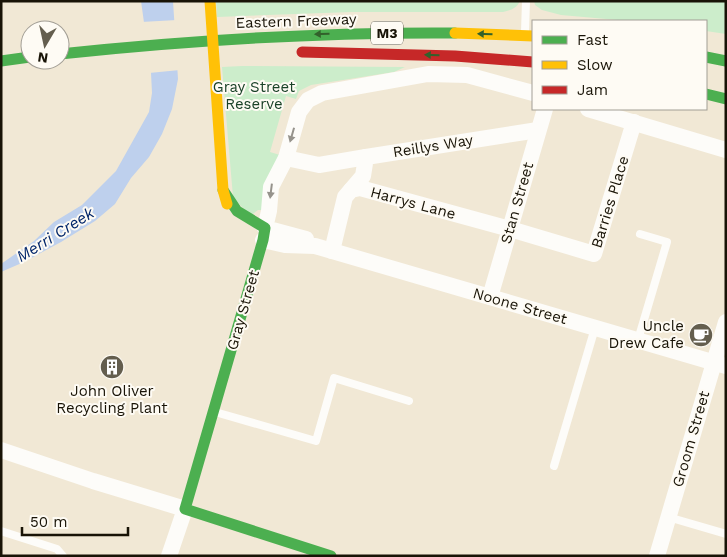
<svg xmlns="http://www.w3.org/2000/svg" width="727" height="557" viewBox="0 0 727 557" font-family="'Work Sans',sans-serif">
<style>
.green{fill:#ccedcb}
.water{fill:#bed0ed}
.pier{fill:#f1e8d5}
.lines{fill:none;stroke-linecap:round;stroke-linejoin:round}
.lane{stroke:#fdfcf9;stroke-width:8}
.street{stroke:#fdfcf9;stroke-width:16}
.fast{stroke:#4caf50;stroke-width:11}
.slow{stroke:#ffc107;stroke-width:11}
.jam{stroke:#c62828;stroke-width:11}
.oneway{fill:#32612b}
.oneway2{fill:#96938c}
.labels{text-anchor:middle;stroke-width:4;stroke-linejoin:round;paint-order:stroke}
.shield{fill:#fefbf4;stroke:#5d594d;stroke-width:1}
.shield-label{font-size:14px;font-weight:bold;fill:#181306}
.street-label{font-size:15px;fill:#181306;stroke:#fefbf4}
.park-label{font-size:15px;fill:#1a4228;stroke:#fefbf4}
.poi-label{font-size:15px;fill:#181306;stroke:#fefbf4;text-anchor:end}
.water-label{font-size:16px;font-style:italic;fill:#00256a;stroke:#fefbf4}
</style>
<rect width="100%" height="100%" fill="#f1e8d5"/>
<!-- green -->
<g class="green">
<path d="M 216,1 L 520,1 C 516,9 511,10 503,12 L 351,12 L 217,17 Z"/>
<polygon points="534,1 726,1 726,34 706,31 706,21 629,21 561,15 542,10 535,5"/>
<polygon points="242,66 405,67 394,72 311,85 299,91 296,99 286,96 270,152 280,155 265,210 258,210 250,216 233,197 222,67"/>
</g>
<!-- water -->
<polygon class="water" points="141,1 173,1 178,79 172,109 162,134 149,157 131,178 115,204 95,221 61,242 24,262 1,272 1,264 34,241 54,222 82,205 116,171 149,112 152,93 151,73"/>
<!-- pier -->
<polygon class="pier" points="177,20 180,70 149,73 141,22"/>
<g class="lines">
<!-- lane -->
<g class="lane">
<polyline points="525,32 526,1"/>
<polyline points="638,340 667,242 640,234"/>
<polyline points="215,412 316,441 334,378 409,401"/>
<polyline points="554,466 595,328"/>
<polyline points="668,517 726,534"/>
<polyline points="1,531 57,549 63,556"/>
</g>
<!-- street -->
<g class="street">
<polyline points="588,109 726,150"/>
<polyline points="286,158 319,165 366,157"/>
<polyline points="351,190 363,176 366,157 538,130"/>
<polyline points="306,239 265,228 269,211 271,187 286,158 299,112 308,100 322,93 428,74 467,75 533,93"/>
<polyline points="263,240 285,245 315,246 726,366"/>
<polyline points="332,251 345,197 351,190 360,188 510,229 594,254 634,122"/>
<polyline points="490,297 545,109"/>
<polyline points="1,450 93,481 185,509 169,556"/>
<polyline points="657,556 726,322"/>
</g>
<!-- fast -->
<g class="fast">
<path d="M 60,54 C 191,40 323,32 455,33"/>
<polyline points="706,57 726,61"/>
<polyline points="1,61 30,57"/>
<polyline points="706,94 726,99"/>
<polyline points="223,190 237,211 265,228 263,240 185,509 331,556"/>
</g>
<!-- slow -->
<g class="slow">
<polyline points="210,1 223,190 227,204"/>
<polyline points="455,33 533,36"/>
</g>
<!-- jam -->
<polyline class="jam" points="302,52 455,56 533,62"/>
</g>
<!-- one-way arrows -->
<defs><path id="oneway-solid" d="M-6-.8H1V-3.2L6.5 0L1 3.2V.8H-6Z" transform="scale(1.25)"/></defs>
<g class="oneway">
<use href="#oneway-solid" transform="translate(322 34) rotate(178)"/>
<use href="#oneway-solid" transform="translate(485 34) rotate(-178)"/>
<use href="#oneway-solid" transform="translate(432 55) rotate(-178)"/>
</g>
<g class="oneway2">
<use href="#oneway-solid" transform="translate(292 135) rotate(106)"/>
<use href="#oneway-solid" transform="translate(271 191) rotate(97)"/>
</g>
<!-- icons -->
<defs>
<g id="cafe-disc" transform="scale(1.25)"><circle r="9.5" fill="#645e4e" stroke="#fefbf4"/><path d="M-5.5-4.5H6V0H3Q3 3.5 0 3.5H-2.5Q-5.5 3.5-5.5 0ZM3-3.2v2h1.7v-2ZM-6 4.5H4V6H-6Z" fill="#fff"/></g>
<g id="building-disc" transform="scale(1.25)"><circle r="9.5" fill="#645e4e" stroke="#fefbf4"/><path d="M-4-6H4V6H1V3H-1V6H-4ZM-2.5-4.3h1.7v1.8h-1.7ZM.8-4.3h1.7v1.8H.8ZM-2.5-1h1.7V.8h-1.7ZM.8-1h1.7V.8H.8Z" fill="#fff"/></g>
</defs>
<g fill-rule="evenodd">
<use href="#cafe-disc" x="701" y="335"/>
<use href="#building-disc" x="112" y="367"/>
</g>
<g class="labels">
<!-- shield labels -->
<rect class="shield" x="371" y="21.5" width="32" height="23" rx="4"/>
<g class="shield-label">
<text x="387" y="38">M3</text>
</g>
<!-- street labels -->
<g class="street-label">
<text transform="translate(296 21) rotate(-2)" y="5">Eastern Freeway</text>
<text transform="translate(433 146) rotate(-9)" y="5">Reillys Way</text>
<text transform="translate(610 202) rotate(-73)" y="5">Barries Place</text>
<text transform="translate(413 203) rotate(15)" y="5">Harrys Lane</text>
<text transform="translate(517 203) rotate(-74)" y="5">Stan Street</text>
<text transform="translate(520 306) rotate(16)" y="5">Noone Street</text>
<text transform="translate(243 310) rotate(-74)" y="5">Gray Street</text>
<text transform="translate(691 439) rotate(-74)" y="5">Groom Street</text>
</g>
<!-- park labels -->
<g class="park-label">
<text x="254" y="92">Gray Street<tspan x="254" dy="17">Reserve</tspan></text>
</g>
<!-- poi labels -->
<g class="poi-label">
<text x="684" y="331">Uncle<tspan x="684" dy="17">Drew Cafe</tspan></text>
<text x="112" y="396" text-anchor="middle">John Oliver<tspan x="112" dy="17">Recycling Plant</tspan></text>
</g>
<!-- water labels -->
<g class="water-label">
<text transform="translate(55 234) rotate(-32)" y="6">Merri Creek</text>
</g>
</g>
<!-- border -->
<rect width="727" height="557" fill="none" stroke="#181306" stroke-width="5"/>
<!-- legend -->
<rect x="532" y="20" width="175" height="90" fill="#fefbf4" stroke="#a29e95"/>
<rect x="542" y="36" width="25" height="8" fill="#4caf50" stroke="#a29e95"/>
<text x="577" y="45" font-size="15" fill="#181306">Fast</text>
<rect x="542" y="61" width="25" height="8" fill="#ffc107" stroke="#a29e95"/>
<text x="577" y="70" font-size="15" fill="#181306">Slow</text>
<rect x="542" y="86" width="25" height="8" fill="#c62828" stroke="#a29e95"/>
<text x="577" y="95" font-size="15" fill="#181306">Jam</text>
<!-- north arrow -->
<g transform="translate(45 45) rotate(189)"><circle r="24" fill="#fefbf4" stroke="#a29e95"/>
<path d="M0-4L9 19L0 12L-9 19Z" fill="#645e4e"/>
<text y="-8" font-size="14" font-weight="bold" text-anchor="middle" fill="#181306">N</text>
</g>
<!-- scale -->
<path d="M22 527v8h106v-8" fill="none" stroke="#181306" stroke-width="2.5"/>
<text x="30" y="527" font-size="15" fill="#181306" stroke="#fefbf4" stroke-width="4" paint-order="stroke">50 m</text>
</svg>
